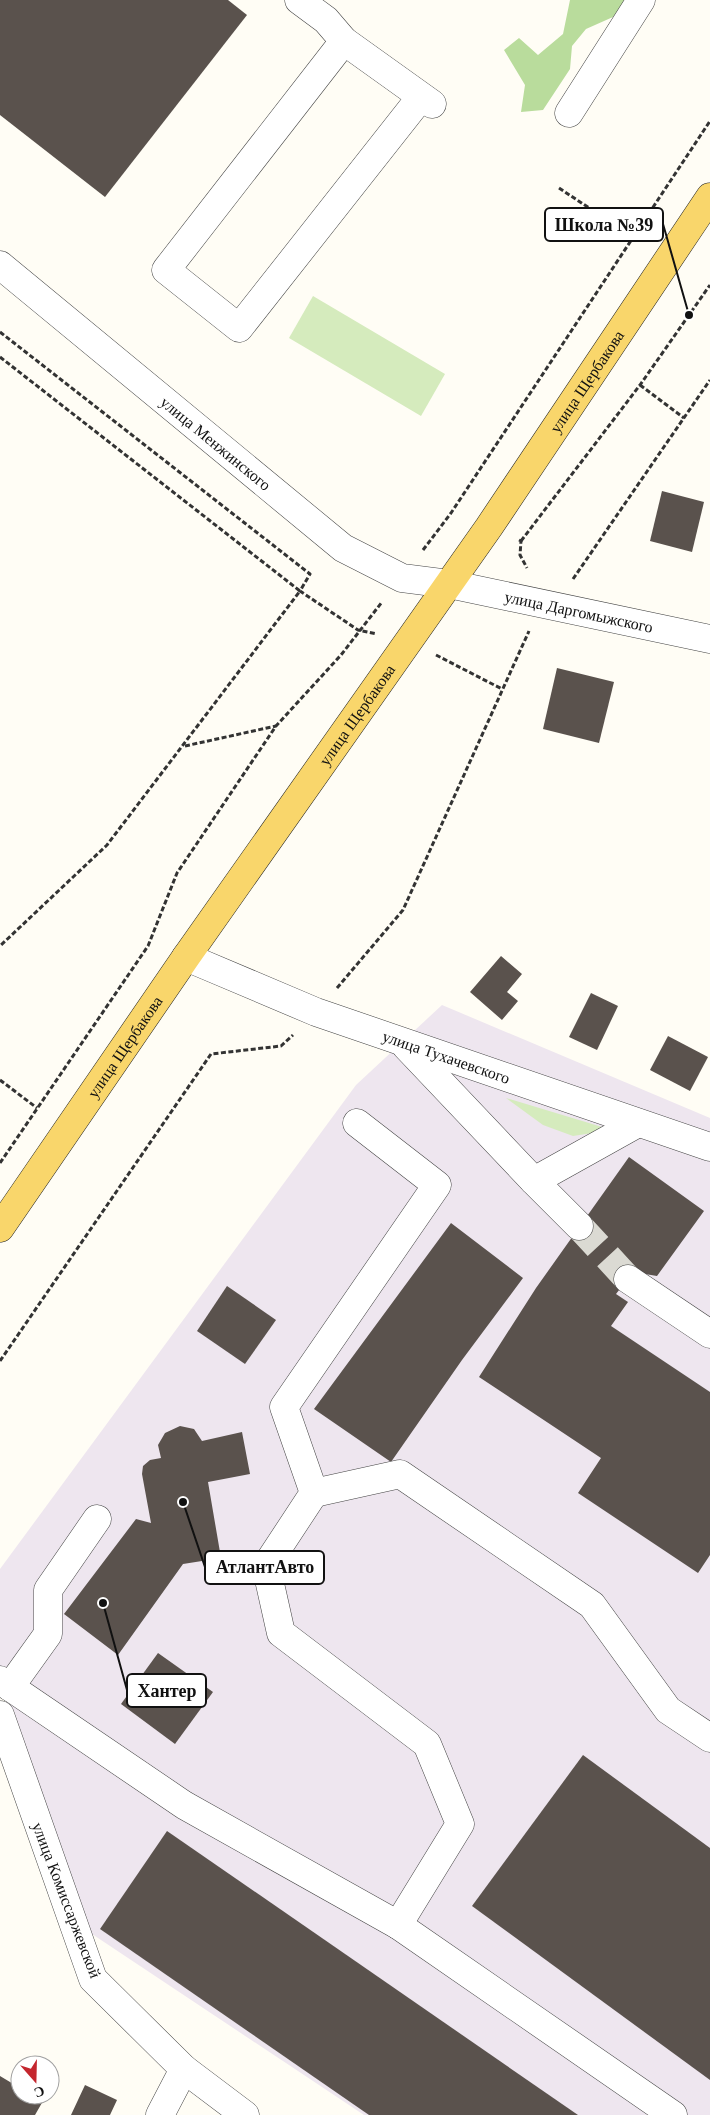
<svg xmlns="http://www.w3.org/2000/svg" width="710" height="2115" viewBox="0 0 710 2115" font-family="'Times New Roman',serif">
<style>
.industrial{fill:#eee6ef}
.green{fill:#d5ebbd}
.forest{fill:#b9dc9c}
.building{fill:#5a524d}
.lines{fill:none;stroke-linecap:round;stroke-linejoin:round}
.minor-tunnel{stroke:#dbdad3;stroke-width:28;stroke-dasharray:28 14;stroke-linecap:butt}
.minor-casing{stroke:#444;stroke-width:29}
.major-casing{stroke:#222;stroke-width:29}
.path{stroke:#333;stroke-width:3;stroke-dasharray:5 2.5;stroke-linecap:butt}
.minor{stroke:#fff;stroke-width:28}
.major{stroke:#f9d66b;stroke-width:28}
.labels{text-anchor:middle;stroke-width:5;stroke-linejoin:round;paint-order:stroke}
.street-label{font-size:16px;fill:#111;stroke:#fff}
.leader{fill:none;stroke:#111;stroke-width:2}
.callout-dot{fill:#111;stroke:#fff;stroke-width:2}
.callout{fill:#fff;stroke:#111;stroke-width:2}
.callout-label{font-size:18px;text-anchor:middle;font-weight:bold;fill:#111}
</style>
<rect width="100%" height="100%" fill="#fffdf5"/>
<!-- industrial -->
<polygon class="industrial" points="442,1005 710,1118 710,2115 364,2115 86,1930 0,1685 0,1569 356,1085"/>
<!-- green -->
<g class="green">
<polygon points="313,296 445,374 421,416 289,338"/>
<polygon points="506,1098 612,1130 573,1136 543,1125"/>
</g>
<!-- forest -->
<polygon class="forest" points="570,0 626,0 613,17 586,29 572,46 570,69 543,110 521,112 525,85 504,50 519,38 538,55 563,34"/>
<!-- building -->
<g class="building">
<polygon points="0,0 228,0 247,15 105,197 0,115"/>
<polygon points="662,491 704,502 692,552 650,541"/>
<polygon points="557,668 614,682 599,743 543,729"/>
<polygon points="501,956 522,974 507,992 518,1001 502,1020 470,992"/>
<polygon points="591,993 618,1006 597,1050 569,1037"/>
<polygon points="668,1036 708,1057 690,1091 650,1070"/>
<polygon points="629,1157 704,1211 657,1276 633,1272 616,1294 628,1302 611,1326 710,1392 710,1555 698,1573 578,1493 601,1458 479,1377 536,1288"/>
<polygon points="451,1223 523,1278 462,1360 391,1462 314,1409"/>
<polygon points="227,1286 276,1320 245,1364 197,1331"/>
<polygon points="180,1426 194,1429 202,1441 242,1432 250,1474 208,1482 221,1558 183,1564 118,1655 64,1614 136,1519 151,1523 142,1474 143,1466 150,1460 161,1458 158,1445 165,1433"/>
<polygon points="158,1653 213,1692 175,1744 121,1704"/>
<polygon points="583,1755 710,1848 710,2080 472,1906"/>
<polygon points="167,1831 578,2115 369,2115 100,1929"/>
<polygon points="0,2076 20,2088 20,2095 33,2095 43,2101 35,2115 0,2115"/>
<polygon points="85,2085 117,2100 110,2115 71,2115"/>
</g>
<g class="lines">
<!-- minor-tunnel -->
<polyline class="minor-tunnel" points="579,1226 628,1279"/>
<!-- minor casing -->
<g class="minor-casing">
<g id="minor">
<polyline points="299,0 326,20 344,41 432,104"/>
<polyline points="344,41 166,270 239,328 421,97"/>
<polyline points="569,113 641,0"/>
<path id="s1" d="M 0,265 L 343,548 L 402,578 L 449,584 L 710,639"/>
<path id="s2" d="M 186,957 L 316,1012 L 710,1147"/>
<polyline points="406,1046 534,1181 638,1123"/>
<polyline points="534,1181 579,1226"/>
<polyline points="628,1279 710,1334"/>
<polyline points="314,1493 400,1474 592,1605 668,1710 710,1738"/>
<polyline points="0,1680 184,1805 398,1925 460,1824 427,1744 281,1633 266,1566 314,1493 284,1407 437,1185 357,1123"/>
<polyline points="10,1687 48,1634 48,1590 97,1519"/>
<polyline points="0,1715 93,1979 184,2069 245,2115"/>
<polyline points="398,1925 673,2115"/>
<polyline points="160,2115 184,2069"/>
</g>
</g>
<!-- major casing -->
<g class="major-casing">
<g id="major">
<path id="s3" d="M 0,1228 L 186,957 L 489,527 L 710,197"/>
</g>
</g>
<!-- path -->
<g class="path">
<polyline points="559,188 633,237"/>
<polyline points="0,332 310,574 300,591 358,630 377,634"/>
<polyline points="0,357 300,591 107,845 0,946"/>
<polyline points="640,385 684,418"/>
<polyline points="519,540 521,541 520,555 527,568"/>
<polyline points="521,541 640,385 710,285"/>
<polyline points="423,550 451,513 710,121"/>
<polyline points="573,579 710,380"/>
<polyline points="436,655 502,689"/>
<polyline points="185,746 276,726"/>
<polyline points="337,988 403,910 529,631"/>
<polyline points="0,1080 37,1108"/>
<polyline points="0,1163 148,946 177,873 276,726 341,655 382,602"/>
<polyline points="0,1361 211,1054 281,1046 293,1035"/>
</g>
<!-- minor -->
<use href="#minor" class="minor"/>
<!-- major -->
<use href="#major" class="major"/>
</g>
<g class="labels">
<!-- street labels -->
<g class="street-label">
<text dy="6" stroke="none"><textPath href="#s3" startOffset="1030">улица Щербакова</textPath></text>
<text dy="6" stroke="none"><textPath href="#s1" startOffset="280">улица Менжинского</textPath></text>
<text dy="6" stroke="none"><textPath href="#s1" startOffset="691">улица Даргомыжского</textPath></text>
<text dy="6" stroke="none"><textPath href="#s3" startOffset="625">улица Щербакова</textPath></text>
<text dy="6" stroke="none"><textPath href="#s3" startOffset="220">улица Щербакова</textPath></text>
<text dy="6" stroke="none"><textPath href="#s2" startOffset="279">улица Тухачевского</textPath></text>
<text transform="translate(67 1900) rotate(69)" y="6">улица Комиссаржевской</text>
</g>
</g>
<!-- callouts -->
<path class="leader" d="M689 315L663 224M183 1502L205 1567M103 1603L127 1690"/>
<g class="callout-dot">
<circle cx="689" cy="315" r="5"/>
<circle cx="183" cy="1502" r="5"/>
<circle cx="103" cy="1603" r="5"/>
</g>
<g class="callout">
<rect x="545" y="208" width="118" height="33" rx="5"/>
<rect x="205" y="1551" width="119" height="33" rx="5"/>
<rect x="127" y="1674" width="79" height="33" rx="5"/>
</g>
<g class="callout-label">
<text x="604" y="231">Школа №39</text>
<text x="265" y="1573">АтлантАвто</text>
<text x="167" y="1697">Хантер</text>
</g>
<!-- north arrow -->
<g transform="translate(35 2080) rotate(160)"><circle r="24" fill="#ffffff" stroke="#a0a0a0"/>
<path d="M0-4L9 19L0 12L-9 19Z" fill="#c4262e"/>
<text y="-8" font-size="14" font-weight="bold" text-anchor="middle" fill="#111111">С</text>
</g>
</svg>
